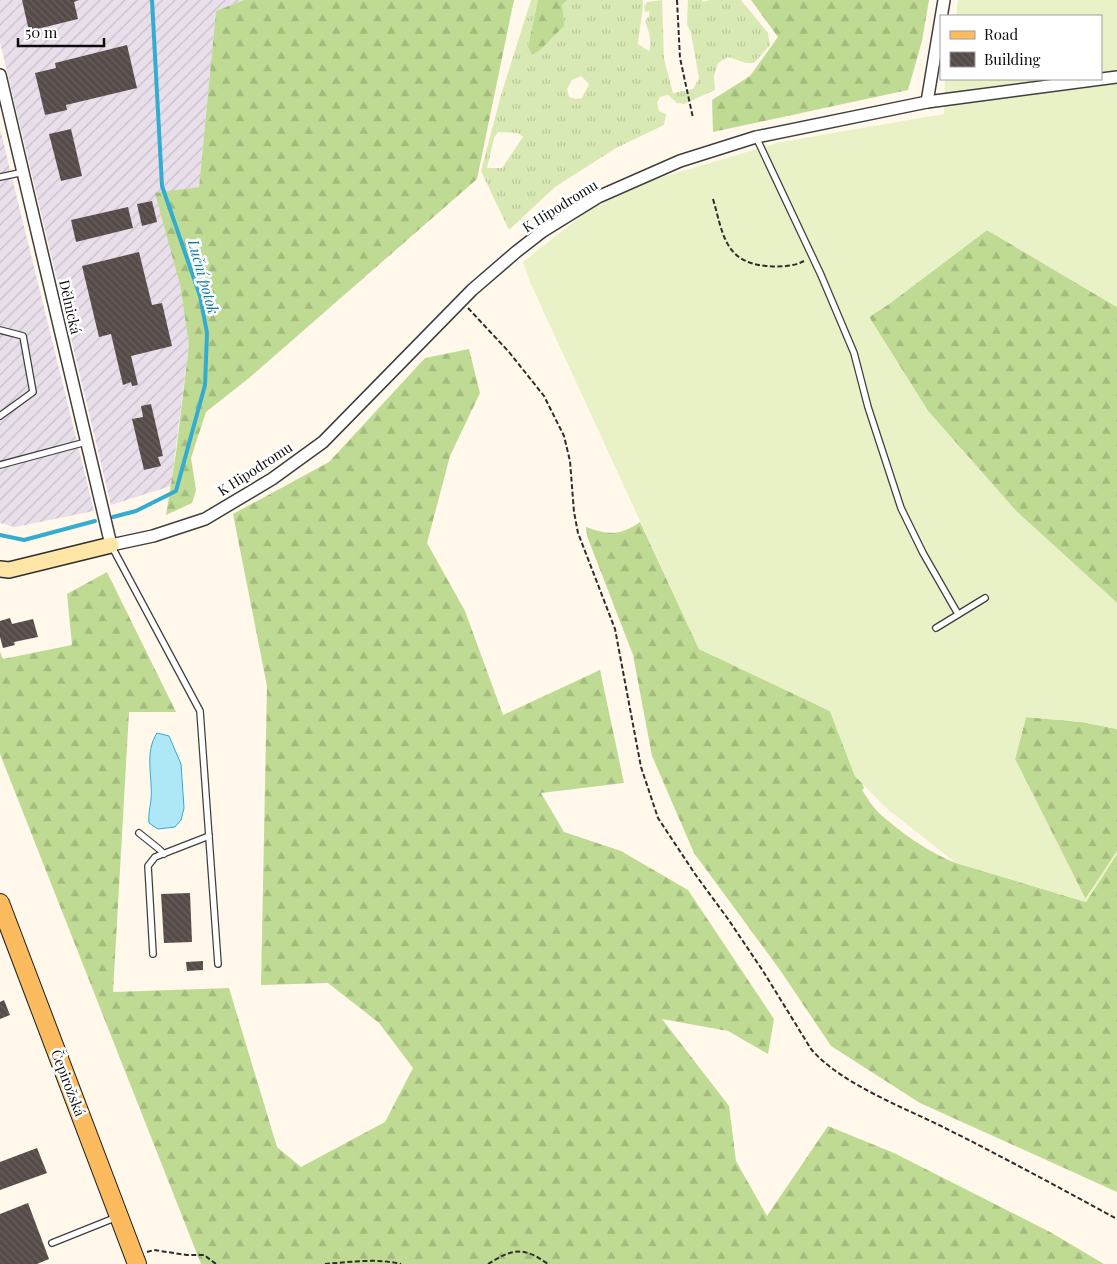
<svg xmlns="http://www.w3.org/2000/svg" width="1117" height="1264" viewBox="0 0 1117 1264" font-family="'Playfair Display',serif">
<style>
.industrial{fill:url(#industrial-furrows)}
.grass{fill:url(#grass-tufts);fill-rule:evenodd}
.forest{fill:url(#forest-firs)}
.pitch{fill:#e9f1c6}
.water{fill:#aee8f7;stroke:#34acd0}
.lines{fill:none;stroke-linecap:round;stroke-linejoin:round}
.stream{stroke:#34acd0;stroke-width:4}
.building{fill:url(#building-back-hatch)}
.lane-casing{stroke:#3f3f3f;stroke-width:8}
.street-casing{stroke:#3f3f3f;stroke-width:14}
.secondary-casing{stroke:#2e2e2e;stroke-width:18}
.primary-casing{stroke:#1d1d1d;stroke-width:20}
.path{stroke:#2e2e2e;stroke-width:2;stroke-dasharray:5 2.5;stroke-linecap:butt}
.lane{stroke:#fff;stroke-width:5.5}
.street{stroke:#fff;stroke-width:11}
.secondary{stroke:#ffe6a6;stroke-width:15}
.primary{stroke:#fbbb5e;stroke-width:18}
.labels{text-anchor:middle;stroke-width:5;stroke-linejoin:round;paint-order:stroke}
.street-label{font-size:14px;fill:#0c0c0c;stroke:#fff}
.water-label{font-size:15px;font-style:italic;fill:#137a9f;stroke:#fff}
</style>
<defs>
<pattern id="industrial-furrows" width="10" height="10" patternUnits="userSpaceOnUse" patternTransform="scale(1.25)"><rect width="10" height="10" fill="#e8dfeb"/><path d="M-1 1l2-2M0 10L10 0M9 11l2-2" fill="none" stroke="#c6bec8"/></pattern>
<pattern id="grass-tufts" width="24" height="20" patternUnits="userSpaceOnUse" patternTransform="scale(1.25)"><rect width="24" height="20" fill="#d9e9b4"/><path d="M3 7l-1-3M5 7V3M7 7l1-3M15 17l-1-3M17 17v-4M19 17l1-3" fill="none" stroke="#b9c79a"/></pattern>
<pattern id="forest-firs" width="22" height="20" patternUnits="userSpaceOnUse" patternTransform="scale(1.25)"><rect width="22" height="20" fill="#bfdb93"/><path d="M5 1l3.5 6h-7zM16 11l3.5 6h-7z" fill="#a3bb7e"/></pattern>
<pattern id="building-back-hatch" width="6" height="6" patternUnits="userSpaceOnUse" patternTransform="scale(1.25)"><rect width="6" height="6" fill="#554b48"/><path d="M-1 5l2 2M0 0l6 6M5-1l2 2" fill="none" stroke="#68605e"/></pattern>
</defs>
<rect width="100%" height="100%" fill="#fff8eb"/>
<!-- industrial -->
<g class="industrial">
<polygon points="0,0 244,0 216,11 199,187 156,194 180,285 189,345 171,486 111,505 0,42"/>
<polygon points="0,129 94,511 15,527 0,523"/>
</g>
<!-- grass -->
<path class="grass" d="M 531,0 L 538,0 L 528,46 L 562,15 L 562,5 L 567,0 L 643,0 C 643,15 639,29 638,44 L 649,51 C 653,41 648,30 645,21 L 649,16 L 649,11 L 645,12 L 644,7 L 647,2 L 662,0 L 664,59 L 673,93 L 693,89 L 699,78 L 691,33 L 687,24 L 688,0 L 702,0 L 703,2 L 710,0 L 741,0 L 768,33 L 770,45 L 754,63 L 746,63 L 728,57 L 718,63 L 714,76 L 715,90 L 684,104 L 677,103 L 668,95 L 660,97 L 657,103 L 659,111 L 666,114 L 664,125 L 616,148 L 555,187 L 509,230 L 481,171 L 501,95 ZM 581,76 L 589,84 L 582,98 L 576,99 L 569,97 L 567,89 L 572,80 ZM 498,132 L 518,133 L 523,137 L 502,168 L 487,168 L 494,138 Z"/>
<!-- forest -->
<g class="forest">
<polygon points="244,0 514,0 477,179 249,378 206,412 191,458 196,490 192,503 166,515 176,453 189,345 180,285 155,193 199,187 216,11"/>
<polygon points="538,0 567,0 562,5 564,26 540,50 532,55 528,46"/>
<polygon points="751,0 929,0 922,41 908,90 713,132 712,100 750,76 778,37"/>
<polygon points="987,230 1117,307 1117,603 1016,511 928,411 869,317 889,304"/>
<polygon points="469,349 480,393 450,456 427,543 465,611 503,715 600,670 624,783 541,793 564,832 621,851 688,890 774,1019 768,1054 728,1031 662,1019 729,1106 736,1161 767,1216 828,1126 894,1153 1050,1232 1104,1264 201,1264 0,754 0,652 3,659 72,645 67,594 107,572 176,712 129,712 113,992 229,988 277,1147 301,1167 385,1122 413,1068 379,1023 328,983 261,985 267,686 233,514 329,462 425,358"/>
<path d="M 640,522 L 699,649 L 830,711 L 855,776 L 862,783 L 864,788 L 862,790 C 867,797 871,805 878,812 C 897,830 931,854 956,863 L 1086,902 L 1117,854 L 1117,1192 L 920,1103 L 831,1046 L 780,970 L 694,853 L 652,756 L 633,655 L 587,536 L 586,527 C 609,535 620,536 640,522 Z"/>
<polygon points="1026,717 1082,722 1117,729 1117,851 1086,900 1015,759"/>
</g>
<!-- pitch -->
<polygon class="pitch" points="958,0 1117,0 1117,307 987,230 889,304 869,317 928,411 1016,511 1117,603 1117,729 1082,722 1026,717 1015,759 1085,899 1117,851 1117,854 1086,902 956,863 886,808 855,776 830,711 699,649 530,282 523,262 590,209 656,179 781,142 944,114 945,79 1101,79 1101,16 956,16"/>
<!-- water -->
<path class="water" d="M 157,733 L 169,736 L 181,764 L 184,808 L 181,820 L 175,827 L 158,829 L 149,823 C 148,815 150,808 151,800 C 153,777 144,753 157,733 Z"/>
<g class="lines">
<!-- stream -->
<g class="stream">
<polyline points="113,517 136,511 176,491 205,385 207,333 200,296 162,186 152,0"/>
<polyline points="0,535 24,540 95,521"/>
</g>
</g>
<!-- building -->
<g class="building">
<polygon points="22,0 79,0 74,2 78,19 29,31"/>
<polygon points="127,45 137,88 66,105 67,110 45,115 35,73 56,68 55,63"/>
<polygon points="71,129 82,176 61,181 49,134"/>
<polygon points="152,201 157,222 142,226 137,204"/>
<polygon points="128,207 133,228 76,242 71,220"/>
<polygon points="139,252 152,305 162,303 172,346 131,356 138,385 132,386 131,382 123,385 111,334 99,337 82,266"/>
<polygon points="151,404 163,456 158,457 161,466 144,470 132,419 143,417 141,406"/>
<polygon points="10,618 12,624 33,619 38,637 14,642 15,645 3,648 0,637 0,621"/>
<polygon points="190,893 192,942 164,943 161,894"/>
<polygon points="203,961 203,970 187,971 186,962"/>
<polygon points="4,1000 10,1015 0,1019 0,1002"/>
<polygon points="37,1148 47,1173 0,1190 0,1162"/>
<polygon points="28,1203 49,1259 37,1264 0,1264 0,1214"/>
</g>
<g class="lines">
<!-- lane casing -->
<g class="lane-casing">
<g id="lane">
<polyline points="756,137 821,275 854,353 868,407 901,508 923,553 958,614"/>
<polyline points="0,177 24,172"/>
<polyline points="0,330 23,336 33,392 0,416"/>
<polyline points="0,465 86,442"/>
<polyline points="111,545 200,711 218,964"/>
<polyline points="936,628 985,598"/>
<polyline points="139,833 159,849 164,854"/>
<polyline points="153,954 148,866 155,857 209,836"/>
<polyline points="52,1243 117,1217"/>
</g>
</g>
<!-- street casing -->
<g class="street-casing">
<g id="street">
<polyline points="0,75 111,545 153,536 205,519 272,479 323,442 472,290 516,252 543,231 598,197 680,161 756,137 927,102 1117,77"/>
<polyline points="927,102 944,0"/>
</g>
</g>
<!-- secondary casing -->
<g class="secondary-casing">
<polyline id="secondary" points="0,569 9,570 111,545"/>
</g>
<!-- primary casing -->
<g class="primary-casing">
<polyline id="primary" points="0,903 137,1264"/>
</g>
<!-- path -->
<g class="path">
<polyline points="677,0 680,58 693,118"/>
<path d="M 713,199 C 723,233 724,262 766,266 C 778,267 793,267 804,261"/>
<path d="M 468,308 L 509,352 L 544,396 L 564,436 L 570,461 L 574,512 L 578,533 L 615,629 L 641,767 L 658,818 L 695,874 L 728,919 L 763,971 L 811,1049 C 841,1084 903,1107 945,1128 C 1003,1157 1060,1188 1117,1219"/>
<polyline points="147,1252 154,1250 187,1255 204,1255 216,1264"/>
<path d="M 325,1264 C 350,1262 377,1258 401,1264"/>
<path d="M 488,1264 C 512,1249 523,1246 548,1264"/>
</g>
<!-- lane -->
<use href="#lane" class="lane"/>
<!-- street -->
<use href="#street" class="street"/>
<!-- secondary -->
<use href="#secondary" class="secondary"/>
<!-- primary -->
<use href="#primary" class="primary"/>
</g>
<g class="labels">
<!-- street labels -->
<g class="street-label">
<text transform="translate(560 206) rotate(-32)" y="5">K Hipodromu</text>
<text transform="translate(70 307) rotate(77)" y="5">Dělnická</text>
<text transform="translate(255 469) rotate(-33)" y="5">K Hipodromu</text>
<text transform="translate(68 1083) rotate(69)" y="5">Čepirožská</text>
</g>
<!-- water labels -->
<g class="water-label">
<text transform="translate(203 277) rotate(74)" y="5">Luční potok</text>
</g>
</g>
<!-- legend -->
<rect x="940" y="15" width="162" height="65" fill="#ffffff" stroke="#9e9e9e"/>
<rect x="950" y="31" width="25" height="8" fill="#fbbb5e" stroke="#9e9e9e"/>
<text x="984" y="40" font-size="15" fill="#0c0c0c">Road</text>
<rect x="950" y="52" width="25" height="15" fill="url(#building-back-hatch)" stroke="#9e9e9e"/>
<text x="984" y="65" font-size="15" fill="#0c0c0c">Building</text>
<!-- scale -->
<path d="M18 38v8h86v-8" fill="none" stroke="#0c0c0c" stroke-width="2.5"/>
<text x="25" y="38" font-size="15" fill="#0c0c0c" stroke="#ffffff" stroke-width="4" paint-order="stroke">50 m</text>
</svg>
